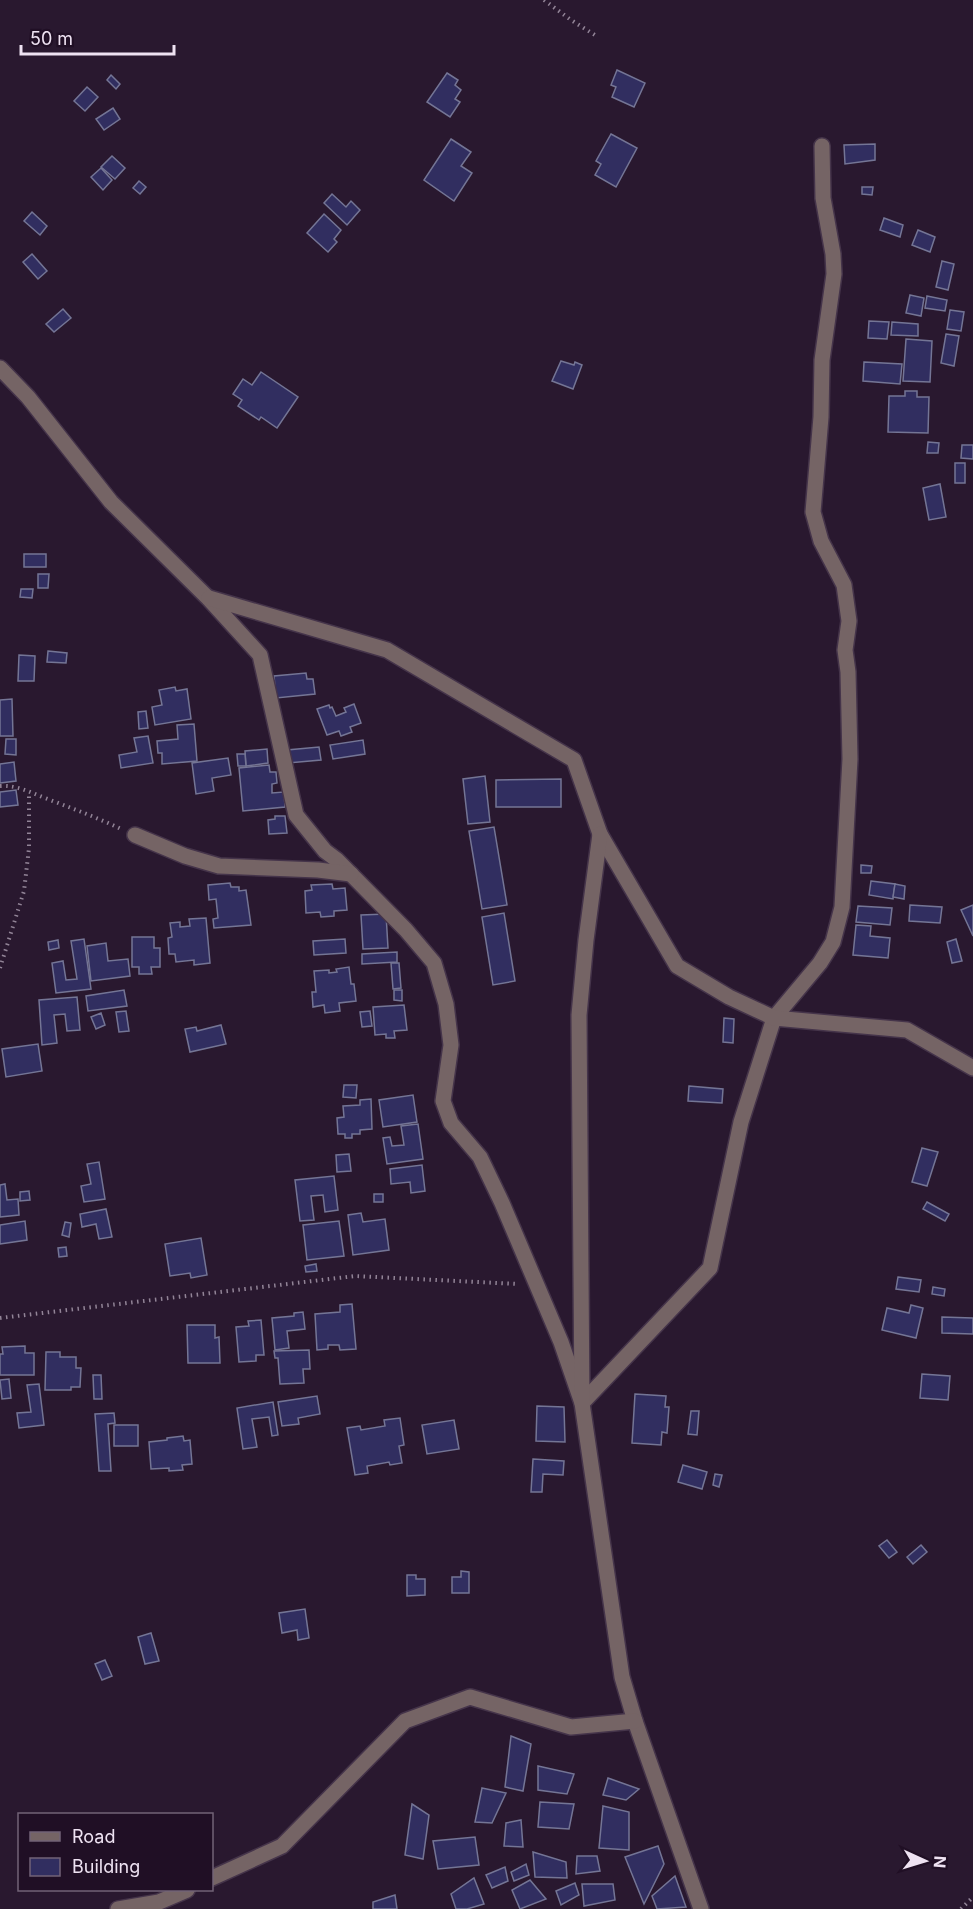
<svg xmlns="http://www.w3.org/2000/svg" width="973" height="1909" viewBox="0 0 973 1909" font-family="Inter,sans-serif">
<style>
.building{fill:#312e60;stroke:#747595;stroke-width:1.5}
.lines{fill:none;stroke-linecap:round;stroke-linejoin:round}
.minor-casing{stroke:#45344a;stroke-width:18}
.path{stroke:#928497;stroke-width:4;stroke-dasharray:1.5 4.5;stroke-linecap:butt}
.minor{stroke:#756465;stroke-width:15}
</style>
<rect width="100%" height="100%" fill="#29182f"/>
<!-- building -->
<g class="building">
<polygon points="617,70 645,83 634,107 612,97 616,87 611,85"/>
<polygon points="447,73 458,80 455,85 461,90 455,99 460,102 450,117 427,102"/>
<polygon points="111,75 120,84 116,89 107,80"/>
<polygon points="87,87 98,97 85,111 74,101"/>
<polygon points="113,108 120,119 104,130 96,119"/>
<polygon points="611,134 637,148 616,187 595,175 601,164 596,161"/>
<polygon points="451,139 471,152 461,166 472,173 454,201 424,180"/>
<polygon points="875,144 875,160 845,164 844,145"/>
<polygon points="112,156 125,168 115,179 101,167"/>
<polygon points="101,168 112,180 103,190 91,177"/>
<polygon points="139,181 146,187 140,194 133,188"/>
<polygon points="862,187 873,187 872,195 862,194"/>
<polygon points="332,194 346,207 351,201 360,210 347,225 324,203"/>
<polygon points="32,212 47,226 40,235 24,221"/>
<polygon points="324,214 341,230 334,239 337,242 328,252 307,233"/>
<polygon points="884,218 903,225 900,237 880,230"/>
<polygon points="918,230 935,237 930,252 912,245"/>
<polygon points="32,254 47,271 38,279 23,262"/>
<polygon points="942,261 954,264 948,290 936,287"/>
<polygon points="910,295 924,298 921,316 906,313"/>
<polygon points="927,296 947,300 945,311 925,308"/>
<polygon points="63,309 71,318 54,332 46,324"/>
<polygon points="950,310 964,312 961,331 947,329"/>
<polygon points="869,321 889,322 887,339 868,338"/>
<polygon points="892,322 918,324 918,336 891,335"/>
<polygon points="946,334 959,336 954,366 941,363"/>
<polygon points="906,339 932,341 930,382 903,381"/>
<polygon points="561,361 574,365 575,362 582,365 573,389 552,381"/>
<polygon points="864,362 902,364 900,384 863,381"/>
<polygon points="261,372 298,397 277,428 261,417 259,420 238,406 242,400 233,394 243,379 252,385"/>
<polygon points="905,391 917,391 917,397 929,397 928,433 888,432 889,396 905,396"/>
<polygon points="928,442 939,443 938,453 927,453"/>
<polygon points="962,445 973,445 973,459 961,458"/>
<rect x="955" y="463" width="10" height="20"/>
<polygon points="940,484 946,517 929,520 923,488"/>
<rect x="24" y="554" width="22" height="13"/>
<polygon points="38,574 49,574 48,588 38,588"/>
<polygon points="21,589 33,589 32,598 20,597"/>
<polygon points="48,651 67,653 66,663 47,662"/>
<polygon points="19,655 35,656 34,681 18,681"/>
<polygon points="306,673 307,679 313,679 315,694 276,698 274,676"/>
<polygon points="175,687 176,691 187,689 191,719 155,725 152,707 162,705 159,690"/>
<polygon points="12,699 13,736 0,736 0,700"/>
<polygon points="354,704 361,723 350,727 352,732 341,736 339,731 327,735 317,709 329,705 330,708 332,707 336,716 346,712 344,708"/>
<polygon points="146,711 148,728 139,729 138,712"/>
<polygon points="194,724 197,761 162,764 162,753 158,753 157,741 178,739 177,725"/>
<polygon points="148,736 153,763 121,768 119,755 137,752 134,738"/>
<polygon points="6,739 16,739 16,755 5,754"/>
<polygon points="363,740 365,754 333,759 330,745"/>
<polygon points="319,747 321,760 288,763 287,750"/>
<polygon points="267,749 268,763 246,766 245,751"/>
<polygon points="237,754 245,754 246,766 238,766"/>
<polygon points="228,758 231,775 212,778 214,791 196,794 192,763"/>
<polygon points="14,762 16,781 0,783 0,764"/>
<polygon points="269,765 270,772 276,772 277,783 272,784 272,793 284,792 285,807 243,811 239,768"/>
<polygon points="485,776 490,822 468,824 463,779"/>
<polygon points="561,779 561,807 496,807 496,780"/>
<polygon points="16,790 18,805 0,807 0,792"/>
<polygon points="275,816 285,816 287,833 269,834 268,820 275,819"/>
<polygon points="494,827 507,905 482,909 469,831"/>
<polygon points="861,865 872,866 871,873 861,873"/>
<polygon points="871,881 895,884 893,899 869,895"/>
<polygon points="230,883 231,887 239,887 239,891 246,890 251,925 214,928 213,919 218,918 216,899 209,900 208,885"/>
<polygon points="332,884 333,889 345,888 347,910 334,911 334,916 321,917 320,912 306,913 305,891 312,890 311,885"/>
<polygon points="895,884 905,886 904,899 893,897"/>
<polygon points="910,905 942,907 940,923 909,921"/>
<polygon points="973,905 973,936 961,910"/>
<polygon points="858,906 892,908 890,925 856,922"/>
<polygon points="504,913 515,981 493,985 482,917"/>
<polygon points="386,914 388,948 363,949 361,915"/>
<polygon points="206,918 210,963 194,965 194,960 176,962 175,954 169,954 168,938 172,937 170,923 180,922 180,927 190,926 189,919"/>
<polygon points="856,925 871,926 870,936 890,938 888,958 853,955"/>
<polygon points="132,937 154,937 154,948 160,948 160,967 151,967 152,974 139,974 139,967 132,967"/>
<polygon points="84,939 91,989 56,993 52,963 63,961 66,980 77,979 71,941"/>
<polygon points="345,939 346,953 314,955 313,941"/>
<polygon points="956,939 962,961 952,963 947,942"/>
<polygon points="58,940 59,948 49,950 48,942"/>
<polygon points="106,943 108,961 128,959 130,976 91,981 87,946"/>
<polygon points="397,952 397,962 362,964 362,954"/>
<polygon points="391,963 399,963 401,988 393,989"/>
<polygon points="349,967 351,984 354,984 356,1001 339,1003 340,1011 325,1013 324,1005 313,1007 312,992 316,992 314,971 329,970 329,973 337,972 336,969"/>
<polygon points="124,990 127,1006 88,1011 86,996"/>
<polygon points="394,990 402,990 402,1001 394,1000"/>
<polygon points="77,997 80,1030 67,1031 65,1014 54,1015 57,1043 42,1045 39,1000"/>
<polygon points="404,1005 407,1030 394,1031 395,1038 386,1038 386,1034 375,1035 373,1007"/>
<polygon points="126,1011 129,1031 119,1032 116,1012"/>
<polygon points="370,1011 372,1026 362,1027 360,1012"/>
<polygon points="101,1013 105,1025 96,1029 91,1017"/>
<polygon points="724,1018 734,1019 733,1043 723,1042"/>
<polygon points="221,1025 226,1044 190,1052 185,1029 196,1027 197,1031"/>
<polygon points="38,1044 42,1071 6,1077 2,1049"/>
<polygon points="344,1085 357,1085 356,1098 343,1097"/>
<polygon points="689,1086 723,1089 722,1103 688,1101"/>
<polygon points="413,1095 417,1122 383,1127 379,1100"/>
<polygon points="371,1099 372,1129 360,1130 360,1134 352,1134 352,1138 345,1138 345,1134 338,1134 337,1118 344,1117 343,1106 360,1105 360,1100"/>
<polygon points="418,1124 423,1159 387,1164 383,1138 390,1137 392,1146 404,1145 401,1126"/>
<polygon points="922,1148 938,1152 927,1186 912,1182"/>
<polygon points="349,1154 351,1171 337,1172 336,1155"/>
<polygon points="99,1162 105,1199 84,1202 81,1186 91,1184 87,1164"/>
<polygon points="422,1165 425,1191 411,1193 410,1182 391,1184 390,1169"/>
<polygon points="334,1176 338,1210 325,1212 323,1195 311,1196 314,1220 300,1221 295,1180"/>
<polygon points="5,1184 7,1200 18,1199 19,1215 0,1217 0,1185"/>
<polygon points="29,1191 30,1200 20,1201 20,1192"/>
<rect x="374" y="1194" width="9" height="8"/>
<polygon points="927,1202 949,1214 945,1221 923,1209"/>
<polygon points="106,1209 112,1237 99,1239 96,1224 82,1227 80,1214"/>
<polygon points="361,1213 363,1222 385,1219 389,1250 353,1255 348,1215"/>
<polygon points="25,1221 27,1240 0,1244 0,1225"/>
<polygon points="339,1221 344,1256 307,1260 303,1225"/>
<polygon points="65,1222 71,1223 69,1237 62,1235"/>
<polygon points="201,1238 207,1275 191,1278 190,1273 170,1276 165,1244"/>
<polygon points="66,1247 67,1256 59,1257 58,1248"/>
<polygon points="316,1264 317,1271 306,1272 305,1266"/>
<polygon points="898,1277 921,1280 919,1292 896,1289"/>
<polygon points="933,1287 945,1289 944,1296 932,1294"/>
<polygon points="352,1304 356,1349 340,1350 339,1345 328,1345 328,1349 317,1350 315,1314 340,1312 340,1305"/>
<polygon points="911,1305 923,1308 916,1338 882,1330 887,1308 909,1313"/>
<polygon points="303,1312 305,1329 287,1331 289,1348 275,1350 272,1318 294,1316 294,1313"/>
<polygon points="942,1317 973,1318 973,1334 942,1333"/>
<polygon points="261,1320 264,1355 256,1355 256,1361 239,1362 236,1327 249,1326 248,1321"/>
<polygon points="187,1325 215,1325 215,1338 219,1337 220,1363 188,1363"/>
<polygon points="25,1346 25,1353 34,1353 34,1375 0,1375 0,1354 3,1354 2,1347"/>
<polygon points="309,1350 310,1369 303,1369 304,1383 280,1384 278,1358 275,1358 274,1351"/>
<polygon points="46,1352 60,1352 60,1357 76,1357 76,1368 81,1368 80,1387 71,1387 71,1390 45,1390"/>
<polygon points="922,1374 950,1376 948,1400 920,1398"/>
<polygon points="93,1375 101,1375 102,1399 94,1399"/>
<polygon points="9,1379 11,1398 2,1399 0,1380"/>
<polygon points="39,1384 44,1425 19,1428 17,1413 31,1412 27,1385"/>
<polygon points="635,1394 666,1396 665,1407 669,1407 667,1433 662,1432 661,1445 632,1443"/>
<polygon points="317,1396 320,1414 298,1418 299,1424 282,1426 278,1402"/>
<polygon points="273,1402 278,1435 272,1436 269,1417 252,1419 257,1447 243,1449 237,1408"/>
<polygon points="537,1406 564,1407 565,1442 536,1441"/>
<polygon points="691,1411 699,1411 697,1435 688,1434"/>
<polygon points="114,1413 115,1423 108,1424 111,1471 99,1471 95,1414"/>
<polygon points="400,1418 404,1445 399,1446 402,1463 390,1465 389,1462 367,1466 368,1473 355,1475 347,1428 360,1426 361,1430 385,1426 384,1420"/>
<polygon points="454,1420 459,1449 427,1454 422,1425"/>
<rect x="114" y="1425" width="24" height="21"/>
<polygon points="183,1436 184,1441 190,1440 192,1464 182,1465 183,1470 169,1471 169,1468 151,1469 149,1442 167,1440 167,1438"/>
<polygon points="533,1459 564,1461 563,1475 543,1474 542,1492 531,1492"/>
<polygon points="683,1465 707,1472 702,1489 678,1482"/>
<polygon points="715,1474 722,1475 719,1487 713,1485"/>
<polygon points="887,1540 897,1552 889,1558 879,1546"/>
<polygon points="921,1545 927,1552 913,1564 907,1557"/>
<polygon points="461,1571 469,1572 469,1593 452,1593 452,1577 461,1577"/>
<polygon points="407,1575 416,1575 416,1579 425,1579 425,1595 407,1596"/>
<polygon points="305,1609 309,1638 298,1640 297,1630 282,1633 279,1613"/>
<polygon points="151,1633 159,1661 145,1664 138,1637"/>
<polygon points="105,1660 112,1676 102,1680 95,1664"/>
<polygon points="511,1736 531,1744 523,1791 505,1787"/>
<polygon points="538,1766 574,1774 567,1794 538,1790"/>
<polygon points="608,1778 639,1789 626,1800 603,1795"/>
<polygon points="482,1788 506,1793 492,1823 475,1822"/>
<polygon points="540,1802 574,1804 569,1829 538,1827"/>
<polygon points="412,1804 429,1815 423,1859 405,1855"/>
<polygon points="603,1806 629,1812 629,1850 599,1848"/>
<polygon points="521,1820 523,1847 504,1846 506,1823"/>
<polygon points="475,1837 479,1865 438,1869 433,1841"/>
<polygon points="658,1846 664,1864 644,1904 625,1857"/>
<polygon points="533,1852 566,1862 567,1878 535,1877"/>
<polygon points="577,1856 597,1856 600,1871 576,1874"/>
<polygon points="526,1864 529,1875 514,1881 511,1872"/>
<polygon points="505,1867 508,1881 492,1888 486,1875"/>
<polygon points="675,1876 686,1907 657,1909 652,1896"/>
<polygon points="474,1878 484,1904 467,1909 456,1909 451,1894"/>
<polygon points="530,1880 546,1899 520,1909 512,1890"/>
<polygon points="575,1883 579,1895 561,1905 556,1891"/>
<polygon points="582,1884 613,1884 615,1900 584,1906"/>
<polygon points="395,1895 397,1909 373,1909 373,1902"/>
</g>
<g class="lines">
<!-- minor casing -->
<g class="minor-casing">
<g id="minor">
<polyline points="0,368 28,397 111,502 208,598 260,655 296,815 325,851 337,860 406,930 434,963 446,1004 451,1045 443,1101 451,1123 480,1157 502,1203 561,1342 582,1403 710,1268 741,1122 774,1018 820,963 833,942 842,907 850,759 848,672 845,650 849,621 844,585 821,541 813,512 821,417 822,360 834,274 833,254 823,198 822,146"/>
<polyline points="209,598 387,650 574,760 600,834 677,966 729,997 774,1018 907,1030 973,1068"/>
<polyline points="600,834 586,940 579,1015 582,1403 622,1677 635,1721 701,1909"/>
<polyline points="135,835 185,856 219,866 318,870 351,874"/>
<polyline points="212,1878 282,1846 405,1721 470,1697 571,1727 635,1721"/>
<polyline points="118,1909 159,1902 187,1890"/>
</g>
</g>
<!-- path -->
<g class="path">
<polyline points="544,0 571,20 598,37"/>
<path d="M 0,786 C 17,785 29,792 45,798 C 71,808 96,817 121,829"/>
<polyline points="0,968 24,891 29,848 29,792"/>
<polyline points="0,1318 355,1276 518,1284"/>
<polyline points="961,1909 973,1897"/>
</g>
<!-- minor -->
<use href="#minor" class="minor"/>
</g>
<!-- legend -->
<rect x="18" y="1813" width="195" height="78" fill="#200f25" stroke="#726377" stroke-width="1.5"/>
<rect x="30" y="1832" width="30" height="9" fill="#756465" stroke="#726377" stroke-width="1.5"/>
<text x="72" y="1843" font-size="18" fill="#eee2f2">Road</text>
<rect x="30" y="1858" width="30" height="18" fill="#312e60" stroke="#726377" stroke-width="1.5"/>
<text x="72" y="1873" font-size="18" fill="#eee2f2">Building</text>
<!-- north arrow -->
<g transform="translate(925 1861) rotate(94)" stroke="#200f25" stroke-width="4.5" paint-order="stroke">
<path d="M0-4.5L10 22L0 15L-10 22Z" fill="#eee2f2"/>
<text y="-9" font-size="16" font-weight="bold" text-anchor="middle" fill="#eee2f2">N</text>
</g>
<!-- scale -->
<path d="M21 45v9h153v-9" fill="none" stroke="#eee2f2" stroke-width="3"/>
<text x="30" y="45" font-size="18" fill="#eee2f2" stroke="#200f25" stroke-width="4.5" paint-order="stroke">50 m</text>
</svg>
